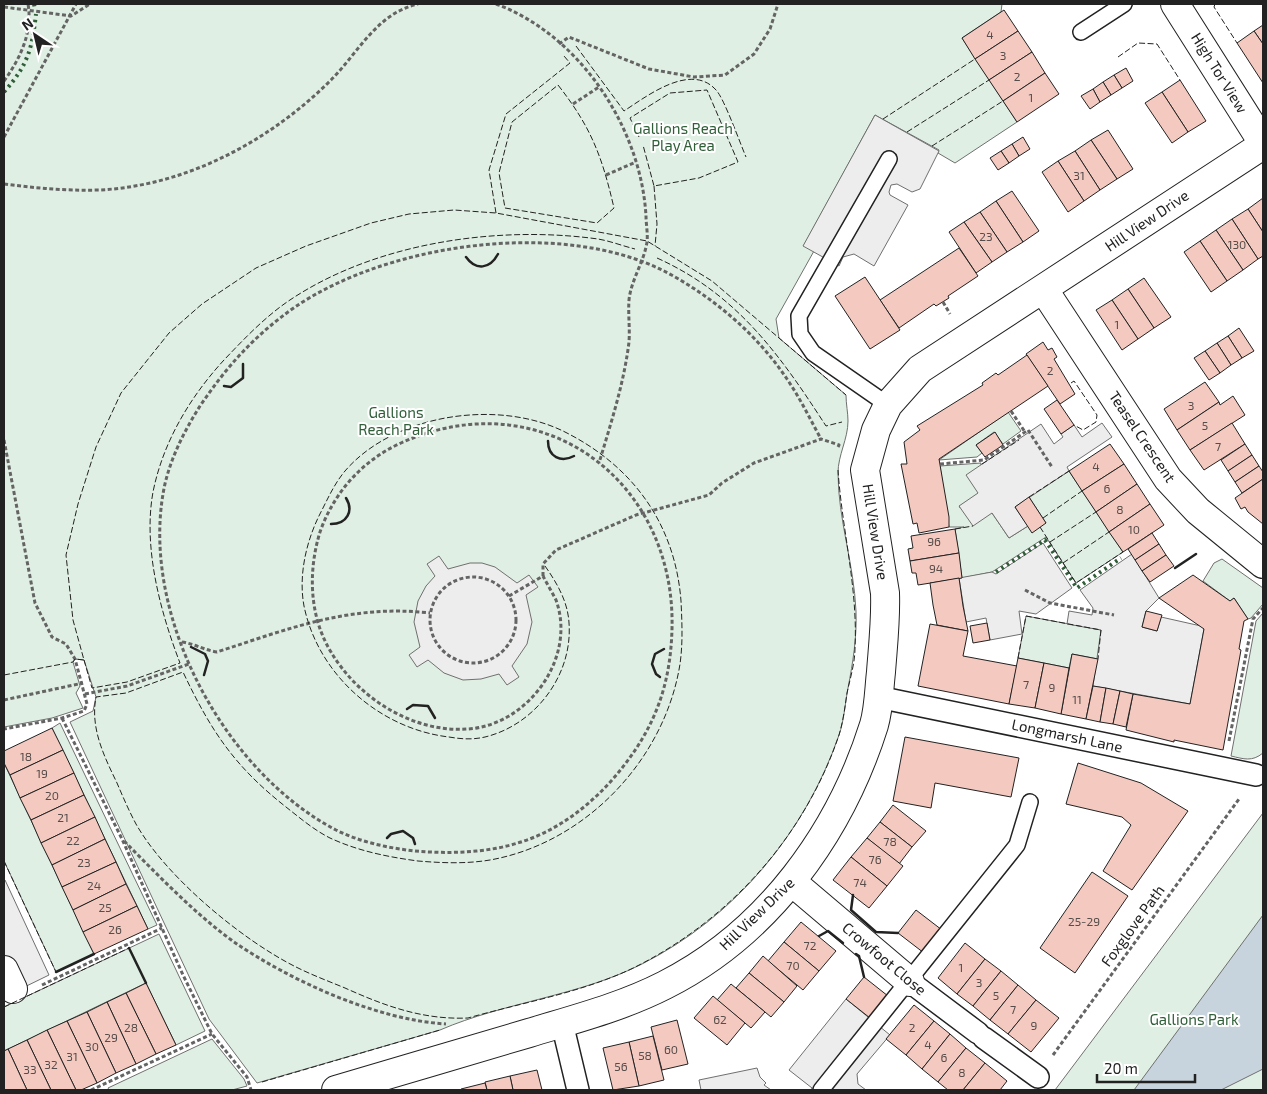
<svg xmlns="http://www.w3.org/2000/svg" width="1267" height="1094" viewBox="0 0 1267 1094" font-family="'Exo 2',sans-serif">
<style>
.green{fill:#e0efe3;stroke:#6f6f6f}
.parking{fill:#ededed;stroke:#6f6f6f}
.water{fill:#c7d3dd;stroke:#6f6f6f}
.building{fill:#f3c9c0;stroke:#222}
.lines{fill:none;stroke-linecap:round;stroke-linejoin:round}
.service-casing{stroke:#222;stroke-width:18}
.pedestrian-casing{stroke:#222;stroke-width:24}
.minor-casing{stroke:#222;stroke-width:30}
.path{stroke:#646464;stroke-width:3;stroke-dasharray:4 2.5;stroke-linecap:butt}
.service{stroke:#fff;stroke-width:15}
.pedestrian{stroke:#fff;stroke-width:21}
.minor{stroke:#fff;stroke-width:28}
.hedge{stroke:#2f5e38;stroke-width:4;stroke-dasharray:2.5 4;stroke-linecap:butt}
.fence{stroke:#222;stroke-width:1;stroke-dasharray:6 2.5;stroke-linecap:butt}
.wall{stroke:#222;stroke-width:2.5}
.labels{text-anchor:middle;stroke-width:4;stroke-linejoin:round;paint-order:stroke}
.number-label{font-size:12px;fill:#564c4a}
.street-label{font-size:15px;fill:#222;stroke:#fff}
.park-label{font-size:15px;fill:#2f5e38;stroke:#fff}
</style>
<rect width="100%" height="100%" fill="#fff"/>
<!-- green -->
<g class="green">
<path d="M 4,4 L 1002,4 L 1001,12 L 962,38 L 1017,122 L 955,163 L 938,153 L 939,150 L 875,115 L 804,245 L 814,251 L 776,319 L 779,338 L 846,395 C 846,404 848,413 848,421 C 848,439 838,455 838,473 C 838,519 854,564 856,611 C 857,637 853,662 848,688 C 845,704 844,721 839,735 C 805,833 735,917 642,964 C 579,996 505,1002 440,1030 L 257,1083 L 209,1019 L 70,722 L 93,711 L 96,697 L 84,660 L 75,659 L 73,662 L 80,686 L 76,693 L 83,708 L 52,718 L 4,727 Z"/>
<polygon points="1008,412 1021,431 1003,444 994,432 976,445 982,453 977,457 939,460"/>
<polygon points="981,463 979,493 959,507 992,513 1009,538 1028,526 1046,523 1029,497 1069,471 1123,552 1076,583 1046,537 992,572 962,578 955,529 964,527 949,527 940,466"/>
<polygon points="1222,559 1263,588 1263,604 1251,618 1248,619 1234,598 1230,601 1203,581 1214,563"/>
<path d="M 1263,613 L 1263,753 C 1252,762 1244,759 1231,756 L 1256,621 Z"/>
<polygon points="1026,616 1101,630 1098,659 1072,654 1069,668 1018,658"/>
<polygon points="60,723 157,925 148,929 52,728"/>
<polygon points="4,763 94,954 56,972 4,861"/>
<polygon points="1263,813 1263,1090 1055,1090"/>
<polygon points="159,934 205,1031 176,1045 146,983 4,1051 4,1007"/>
<polygon points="212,1039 244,1079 247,1086 232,1090 109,1090 108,1088"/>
</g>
<!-- parking -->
<g class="parking">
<polygon points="875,115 939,151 920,189 912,192 897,184 891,185 889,192 890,195 908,205 874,266 854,254 843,257 839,266 803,246"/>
<polygon points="1102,423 1112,437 1067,467 1069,471 1015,507 1028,526 1009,538 992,513 973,526 959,506 978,493 966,475 1041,424 1054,444 1063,437 1061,434 1074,425 1082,437"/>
<polygon points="1043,543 1072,588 1036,614 1019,611 1022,634 990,640 986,618 966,622 959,578 992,572 996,574"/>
<polygon points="1132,554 1159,598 1146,611 1142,627 1157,631 1161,617 1201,626 1204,629 1190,704 1093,686 1101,630 1067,624 1069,611 1092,615 1093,608 1080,590"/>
<polygon points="439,556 448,569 470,563 482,563 495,567 517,583 529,575 538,587 526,595 532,622 527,644 512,666 519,677 507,685 499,674 481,679 463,680 444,673 428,660 417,667 409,655 420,647 414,622 418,601 426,586 435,576 427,564"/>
<polygon points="5,880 49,975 4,997 4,881"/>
<polygon points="846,999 890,1035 857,1074 858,1084 866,1090 811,1090 812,1088 789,1070"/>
<polygon points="757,1068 760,1077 766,1083 764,1085 771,1090 701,1090 699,1080"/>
</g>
<!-- water -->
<polygon class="water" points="1263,915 1263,1069 1221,1090 1134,1090"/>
<!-- building -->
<g class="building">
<polygon points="1004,10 1018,31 975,59 962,38"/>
<polygon points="1263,25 1263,44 1254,31"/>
<polygon points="1018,31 1032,52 989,80 975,59"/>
<polygon points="1254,31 1263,44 1263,83 1237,43"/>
<polygon points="1032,52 1045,73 1003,101 989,80"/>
<polygon points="1126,68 1133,81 1122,88 1114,75"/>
<polygon points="1045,73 1059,94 1017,122 1003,101"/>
<polygon points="1114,75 1122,88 1111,95 1103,82"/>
<polygon points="1180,80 1206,121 1188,132 1162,92"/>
<polygon points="1103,82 1111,95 1100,102 1093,89"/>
<polygon points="1093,89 1100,102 1090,109 1081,96"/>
<polygon points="1162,92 1188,132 1172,143 1145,103"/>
<polygon points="1108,130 1133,169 1117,179 1091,140"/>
<polygon points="1023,137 1030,149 1019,156 1012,144"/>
<polygon points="1091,140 1117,179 1100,190 1075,151"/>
<polygon points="1012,144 1019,156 1009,163 1001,151"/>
<polygon points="1001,151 1009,163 998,170 990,158"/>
<polygon points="1075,151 1100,190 1084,201 1058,161"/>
<polygon points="1058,161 1084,201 1068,212 1042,172"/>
<polygon points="1012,191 1039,231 1023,242 996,201"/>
<polygon points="1263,198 1263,232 1248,209"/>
<polygon points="996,201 1023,242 1007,252 980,212"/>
<polygon points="1248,209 1263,232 1263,256 1258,259 1232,219"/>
<polygon points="980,212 1007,252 992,262 964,222"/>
<polygon points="1232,219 1258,259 1243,270 1216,230"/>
<polygon points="964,222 992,262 976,273 949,232"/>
<polygon points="1216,230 1243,270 1227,281 1200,241"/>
<polygon points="1200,241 1227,281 1211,292 1184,252"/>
<polygon points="959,248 978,276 948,296 949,298 936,306 934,304 899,328 880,300"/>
<polygon points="865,277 900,330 870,349 835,296"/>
<polygon points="1144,278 1171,317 1154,328 1128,289"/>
<polygon points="1128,289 1154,328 1138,339 1112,300"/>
<polygon points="1112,300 1138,339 1122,350 1096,310"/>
<polygon points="1239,328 1254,351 1242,358 1228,336"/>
<polygon points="1228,336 1242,358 1231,365 1217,343"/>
<polygon points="1043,342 1048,350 1052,348 1057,357 1054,359 1075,394 1060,404 1026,354"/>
<polygon points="1217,343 1231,365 1220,373 1205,351"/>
<polygon points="1205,351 1220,373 1209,380 1194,358"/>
<polygon points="1027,355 1048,386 939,459 949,517 949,527 919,533 917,523 913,524 901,464 907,464 904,442 920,430 917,426 983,385 982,383 996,373 998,375"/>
<polygon points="1205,382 1219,402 1177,430 1164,409"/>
<polygon points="1233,396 1245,415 1190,450 1177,430 1219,402 1220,405"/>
<polygon points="1057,400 1074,425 1061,434 1044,409"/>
<polygon points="1232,423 1245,444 1204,470 1190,450"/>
<polygon points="995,432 1003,445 985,457 976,445"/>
<polygon points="1110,444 1124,464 1082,491 1069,471"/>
<polygon points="1245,444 1252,455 1228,471 1221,460"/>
<polygon points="1252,455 1259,466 1235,482 1228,471"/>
<polygon points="1124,464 1137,484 1096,512 1082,491"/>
<polygon points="1259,466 1263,472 1263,479 1242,493 1235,482"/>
<polygon points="1263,479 1263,524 1248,512 1245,507 1241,509 1235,498"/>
<polygon points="1137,484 1150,504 1109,532 1096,512"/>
<polygon points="1029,497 1046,523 1032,533 1015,507"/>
<polygon points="1150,504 1164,525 1123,552 1109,532"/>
<polygon points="955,529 959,553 910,561 908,549 913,548 911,536"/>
<polygon points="1152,533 1159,544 1135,560 1128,549"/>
<polygon points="1159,544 1166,555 1142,571 1135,560"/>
<polygon points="959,553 962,578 918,585 916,573 912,573 910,561"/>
<polygon points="1166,555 1174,566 1150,582 1142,571"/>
<polygon points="1193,575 1230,601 1234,598 1248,619 1244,621 1239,649 1241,650 1223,750 1174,740 1174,742 1126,730 1133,694 1190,704 1204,629 1159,598"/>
<polygon points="959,578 963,606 968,631 937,625 933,605 930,583"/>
<polygon points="1146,611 1162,615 1157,631 1142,627"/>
<polygon points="987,623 990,640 973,643 970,626"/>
<polygon points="930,624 968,631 963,656 1017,666 1009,704 918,686"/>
<polygon points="1072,654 1098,659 1086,719 1061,714"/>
<polygon points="1018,658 1044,663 1035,708 1009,704"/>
<polygon points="1044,663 1069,668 1061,714 1035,708"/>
<polygon points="1093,686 1106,688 1100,722 1086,719"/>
<polygon points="1106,688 1120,691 1113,724 1100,722"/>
<polygon points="1120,691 1133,694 1126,727 1113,724"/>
<polygon points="52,728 63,750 10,775 4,763 4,751"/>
<polygon points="905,737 1019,758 1011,797 935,783 931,808 893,801"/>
<polygon points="63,750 74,773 20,798 10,775"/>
<polygon points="1078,763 1141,783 1188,811 1132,890 1103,871 1131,825 1122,817 1066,804"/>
<polygon points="74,773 84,795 31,820 20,798"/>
<polygon points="84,795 95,817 41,843 31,820"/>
<polygon points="893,805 926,831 912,847 880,822"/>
<polygon points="95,817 105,839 52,865 41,843"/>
<polygon points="880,822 912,847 899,864 867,838"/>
<polygon points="867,838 903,866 887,886 851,857"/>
<polygon points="105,839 116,862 62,887 52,865"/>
<polygon points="851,857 887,886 869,908 833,880"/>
<polygon points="116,862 126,884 73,910 62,887"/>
<polygon points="1092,872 1128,896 1075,973 1040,948"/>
<polygon points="126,884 137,906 83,932 73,910"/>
<polygon points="137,906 148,929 94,954 83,932"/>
<polygon points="916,910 942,930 924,953 898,933"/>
<polygon points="801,922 836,951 819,971 784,942"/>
<polygon points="784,942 819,971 803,990 768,961"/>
<polygon points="965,943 985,959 957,994 938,978"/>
<polygon points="763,956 797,986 784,1002 749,973"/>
<polygon points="985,959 1001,971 973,1006 957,994"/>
<polygon points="1001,971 1018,985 990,1020 973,1006"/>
<polygon points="749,973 784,1002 771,1017 736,988"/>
<polygon points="864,977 888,996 870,1018 846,999"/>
<polygon points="146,983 176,1045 156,1054 126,993"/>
<polygon points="731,984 765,1012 751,1028 717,1000"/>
<polygon points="1018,985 1036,1000 1008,1034 990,1020"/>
<polygon points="126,993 156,1054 136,1064 107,1002"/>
<polygon points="713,996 745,1023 727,1045 694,1018"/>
<polygon points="1036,1000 1059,1018 1031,1052 1008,1034"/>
<polygon points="107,1002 136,1064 116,1073 87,1012"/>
<polygon points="914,1005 934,1021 906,1055 886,1039"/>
<polygon points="87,1012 116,1073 97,1083 67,1021"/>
<polygon points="677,1020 688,1064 662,1070 651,1027"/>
<polygon points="67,1021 97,1083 81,1090 76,1090 47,1030"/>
<polygon points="934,1021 950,1034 922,1069 906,1055"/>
<polygon points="47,1030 76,1090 51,1090 27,1040"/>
<polygon points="950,1034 966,1048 938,1082 922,1069"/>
<polygon points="653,1036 664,1080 639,1086 629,1042"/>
<polygon points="27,1040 51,1090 27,1090 8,1049"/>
<polygon points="629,1042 639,1086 613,1090 603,1048"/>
<polygon points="966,1048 985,1063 963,1090 948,1090 938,1082"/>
<polygon points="8,1049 27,1090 4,1090 4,1051"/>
<polygon points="985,1063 1007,1081 1000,1090 963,1090"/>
<polygon points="537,1070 542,1090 513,1090 510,1076"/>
<polygon points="510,1076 513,1090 487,1090 485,1082"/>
<polygon points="485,1083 487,1090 461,1090 461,1089"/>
</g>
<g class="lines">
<!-- service casing -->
<g class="service-casing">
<g id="service">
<polyline points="1081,32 1124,4"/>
<polyline points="888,405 813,353 800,334 799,316 889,159"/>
<polyline points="821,1090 1017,845 1030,802"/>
</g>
</g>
<!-- pedestrian casing -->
<g class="pedestrian-casing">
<g id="pedestrian">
<polyline points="878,697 1256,775"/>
<polyline points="910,982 978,1033"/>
<polyline points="562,1023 578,1090"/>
<polyline points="984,1038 1038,1077"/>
</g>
</g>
<!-- minor casing -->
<g class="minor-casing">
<g id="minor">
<polyline points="1175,4 1263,143"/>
<polyline points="1044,290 1168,479 1198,511 1263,564"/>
<polyline points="792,882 910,982"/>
<polyline points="4,970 13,989"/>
<path d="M 336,1090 C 400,1071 465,1052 529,1033 C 575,1019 622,1007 665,985 C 768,933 840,833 874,725 C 879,708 879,689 881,672 C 883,645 886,620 885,593 L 865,470 L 876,430 L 888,405 L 920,369 L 1263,145"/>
</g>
</g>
<!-- path -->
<g class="path">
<path d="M 496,4 C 580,35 641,128 646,216 C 646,224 648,234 647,242 C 644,262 631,280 629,300 C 628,314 630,328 629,342 C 624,383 611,423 599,463"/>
<polyline points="4,7 71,16 90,4"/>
<polyline points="559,44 569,37 649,69 694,77 725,75 754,54 770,29 778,4"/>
<path d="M 4,81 C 20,59 33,32 28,4"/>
<polyline points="573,104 599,87"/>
<polyline points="4,137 76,4"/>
<polyline points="606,175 636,162"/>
<path d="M 4,184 C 36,188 66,191 99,190 C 186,186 270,141 331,80 C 358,53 377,13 418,4"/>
<polyline points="943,302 950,314"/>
<polyline points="1011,411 1025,432"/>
<polyline points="4,440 35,603 52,637 66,644 75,659 87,704 84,711 62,718 4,729"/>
<polyline points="940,464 984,460 1028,430 1052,467"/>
<polyline points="543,576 543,564 556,550 636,515 709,495 722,483 754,463 821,439 839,445 838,447"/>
<circle cx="473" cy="620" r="43"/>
<polyline points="1025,590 1050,603 1114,615"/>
<path d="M 509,596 L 543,576 C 547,584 552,592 556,600 C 577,658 528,725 468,729 C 413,733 358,698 331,652 C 309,616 308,571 320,532 C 334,492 363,460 401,443 C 540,380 676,479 672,629 C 671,666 664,700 645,734 C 619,780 575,824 524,841 C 489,853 451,854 415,851 C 388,848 360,842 336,830 C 225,772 142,618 163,494 C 168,463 183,433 200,406 C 227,366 255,335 295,307 C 389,243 561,219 664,271 C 712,296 757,334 787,379 C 800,398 810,419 821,439"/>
<path d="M 182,642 C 195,644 204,650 217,652 C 291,628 351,604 430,613"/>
<polyline points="85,694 127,686 189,664"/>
<polyline points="4,700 83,683"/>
<polyline points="62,718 122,839 183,975 212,1034 247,1077 251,1090"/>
<polyline points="1229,741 1253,619 1263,608"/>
<path d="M 124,841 C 159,876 194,913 234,942 C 291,981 377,1020 446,1024"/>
<polyline points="42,985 162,928"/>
<polyline points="1053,1055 1239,799"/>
<polyline points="91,1090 212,1034"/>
</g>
<!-- service -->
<use href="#service" class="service"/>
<!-- pedestrian -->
<use href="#pedestrian" class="pedestrian"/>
<!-- minor -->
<use href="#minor" class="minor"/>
<!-- hedge -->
<g class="hedge">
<polyline points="34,4 35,9"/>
<path d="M 4,92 C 28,65 32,49 36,14"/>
<polyline points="996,572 1045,540 1077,588 1121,558"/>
</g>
<!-- fence -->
<g class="fence">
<polyline points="1215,4 1214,7 1237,43"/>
<path d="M 576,46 L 624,111 C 647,96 691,62 716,90 C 724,98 740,143 746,157"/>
<polyline points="1118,57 1138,43 1157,44 1180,80"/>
<path d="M 558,85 C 591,127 602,156 614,208 L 597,223 L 505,208 L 499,173 L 512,122 Z"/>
<polyline points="883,119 975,59"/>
<polyline points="907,132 989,80"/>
<polyline points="639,137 630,118 670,93 707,90 738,162 699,178 654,186 643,145"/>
<polyline points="932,146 1003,101"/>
<polyline points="654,186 657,224 655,246"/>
<polyline points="496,213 489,170 506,114 570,63 564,56"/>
<path d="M 657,258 C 737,294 780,355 826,426 L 842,422"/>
<polyline points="1071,383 1074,381 1097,415 1096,422 1083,430 1074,425"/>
<polyline points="982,464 1019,440"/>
<polyline points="1029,497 1069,471"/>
<polyline points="1043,518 1082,491"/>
<polyline points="1040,527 1076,583 1123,552"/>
<polyline points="955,529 973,526"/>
<polyline points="1050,542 1096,512"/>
<polyline points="1063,563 1109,532"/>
<path d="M 545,566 C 557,583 568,602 569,623 C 573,675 535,725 485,737 C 472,740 461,739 449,737 C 380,729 318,675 304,606 C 298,574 307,538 322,510 C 329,496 335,483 345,471 C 394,414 497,399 563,431 C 632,465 675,523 681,601 C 682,622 683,643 680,664 C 665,759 586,843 490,860 C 466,864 442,863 418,861 C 388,857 358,851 330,838 C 314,830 300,818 286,807 C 234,766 211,731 183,672 L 126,693 L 96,697 C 90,728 104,756 117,783 C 123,797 129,811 136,824 C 166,877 242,940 296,967 C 312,975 328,981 345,988 C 385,1006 423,1020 468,1018 C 524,1002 591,991 643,963 C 734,915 806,833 839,735 C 843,722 845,707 847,693 C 850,679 855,663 855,648 C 858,588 842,530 838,470"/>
<polyline points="4,644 4,650"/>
<polyline points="1018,658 1026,616 1101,630 1098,659"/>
<path d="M 84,660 L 92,688 L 127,682 L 180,663 C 160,611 143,547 153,492 C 163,442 190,397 224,360 C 244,339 264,318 287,302 C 373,243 496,225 598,239 C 610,241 623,246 635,249"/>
<polyline points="4,675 73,662 75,659 84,660 73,620 66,555 78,504 96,447 121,393 169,333 202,304 256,268 306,246 371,223 409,214 454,210 496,213 647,241 712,281 846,395"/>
<polyline points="4,861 56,972"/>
<polyline points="4,1007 129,948"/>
<polyline points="262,1082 440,1030"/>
</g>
<!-- wall -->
<g class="wall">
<path d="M 466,257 C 476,271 490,269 498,254"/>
<polyline points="224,386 231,387 243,378 243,364"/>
<path d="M 548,441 C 548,457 561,463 574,456"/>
<path d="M 331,524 C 347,524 354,511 346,498"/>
<polyline points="1175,568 1196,554"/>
<polyline points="191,647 205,654 208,661 204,675"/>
<polyline points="660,677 656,674 652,664 655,654 664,649"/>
<polyline points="407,709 413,705 428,706 435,718"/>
<polyline points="387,838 391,834 403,831 413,838 415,844"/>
<polyline points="853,895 851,910 876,932 898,933"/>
<polyline points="819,936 828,931 843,943"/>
<polyline points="129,948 146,983"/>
<polyline points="856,954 859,956 864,977"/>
<polyline points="56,972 94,954"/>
</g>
</g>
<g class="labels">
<!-- number labels -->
<g class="number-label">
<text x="990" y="39">4</text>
<text x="1003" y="60">3</text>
<text x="1017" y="81">2</text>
<text x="1031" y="102">1</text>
<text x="1079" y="180">31</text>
<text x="986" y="241">23</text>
<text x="1237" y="249">130</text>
<text x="1117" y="329">1</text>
<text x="1050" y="375">2</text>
<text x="1191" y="410">3</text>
<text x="1205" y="430">5</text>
<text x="1218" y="451">7</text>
<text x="1096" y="471">4</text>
<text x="1107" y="493">6</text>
<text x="1120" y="514">8</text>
<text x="1134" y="534">10</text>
<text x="934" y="546">96</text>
<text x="936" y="573">94</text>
<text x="1026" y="689">7</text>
<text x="1052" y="692">9</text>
<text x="1077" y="704">11</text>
<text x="26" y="761">18</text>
<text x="42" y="778">19</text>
<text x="52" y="800">20</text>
<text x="63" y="822">21</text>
<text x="73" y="845">22</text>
<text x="890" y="846">78</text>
<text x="875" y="864">76</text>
<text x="84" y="867">23</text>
<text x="860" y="887">74</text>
<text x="94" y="890">24</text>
<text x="105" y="912">25</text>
<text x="1084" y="926">25-29</text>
<text x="115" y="934">26</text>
<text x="810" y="950">72</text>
<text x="793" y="970">70</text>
<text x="961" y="972">1</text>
<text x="979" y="987">3</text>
<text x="996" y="1000">5</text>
<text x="1013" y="1014">7</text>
<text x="720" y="1024">62</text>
<text x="1034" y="1030">9</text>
<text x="131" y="1032">28</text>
<text x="912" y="1032">2</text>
<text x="111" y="1042">29</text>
<text x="928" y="1049">4</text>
<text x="92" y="1051">30</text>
<text x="671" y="1054">60</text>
<text x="645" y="1060">58</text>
<text x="72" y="1061">31</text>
<text x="944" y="1062">6</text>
<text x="51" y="1069">32</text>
<text x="621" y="1071">56</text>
<text x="30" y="1074">33</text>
<text x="962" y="1077">8</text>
</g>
<!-- street labels -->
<g class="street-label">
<text transform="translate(1219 73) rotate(58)" y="5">High Tor View</text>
<text transform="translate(1147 221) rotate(-34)" y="5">Hill View Drive</text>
<text transform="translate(1142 437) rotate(56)" y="5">Teasel Crescent</text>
<text transform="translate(875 532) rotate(81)" y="5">Hill View Drive</text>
<text transform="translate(1067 736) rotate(12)" y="5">Longmarsh Lane</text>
<text transform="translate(757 914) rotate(-44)" y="5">Hill View Drive</text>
<text transform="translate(1133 926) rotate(-54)" y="5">Foxglove Path</text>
<text transform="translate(884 959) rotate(40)" y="5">Crowfoot Close</text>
</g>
<!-- park labels -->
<g class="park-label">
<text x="683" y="134">Gallions Reach<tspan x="683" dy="17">Play Area</tspan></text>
<text x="396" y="418">Gallions<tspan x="396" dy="17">Reach Park</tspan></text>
<text x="1194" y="1025">Gallions Park</text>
</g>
</g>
<!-- border -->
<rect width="1267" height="1094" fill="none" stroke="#222222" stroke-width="10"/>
<!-- north arrow -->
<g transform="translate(35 35) rotate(325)" stroke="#ffffff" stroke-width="4" paint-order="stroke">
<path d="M0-4L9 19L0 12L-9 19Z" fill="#222222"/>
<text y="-8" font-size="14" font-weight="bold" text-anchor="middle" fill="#222222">N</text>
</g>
<!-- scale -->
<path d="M1097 1074v8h98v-8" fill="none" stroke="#222222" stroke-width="2.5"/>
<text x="1104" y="1074" font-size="15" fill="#222222" stroke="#ffffff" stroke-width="4" paint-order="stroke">20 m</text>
</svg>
